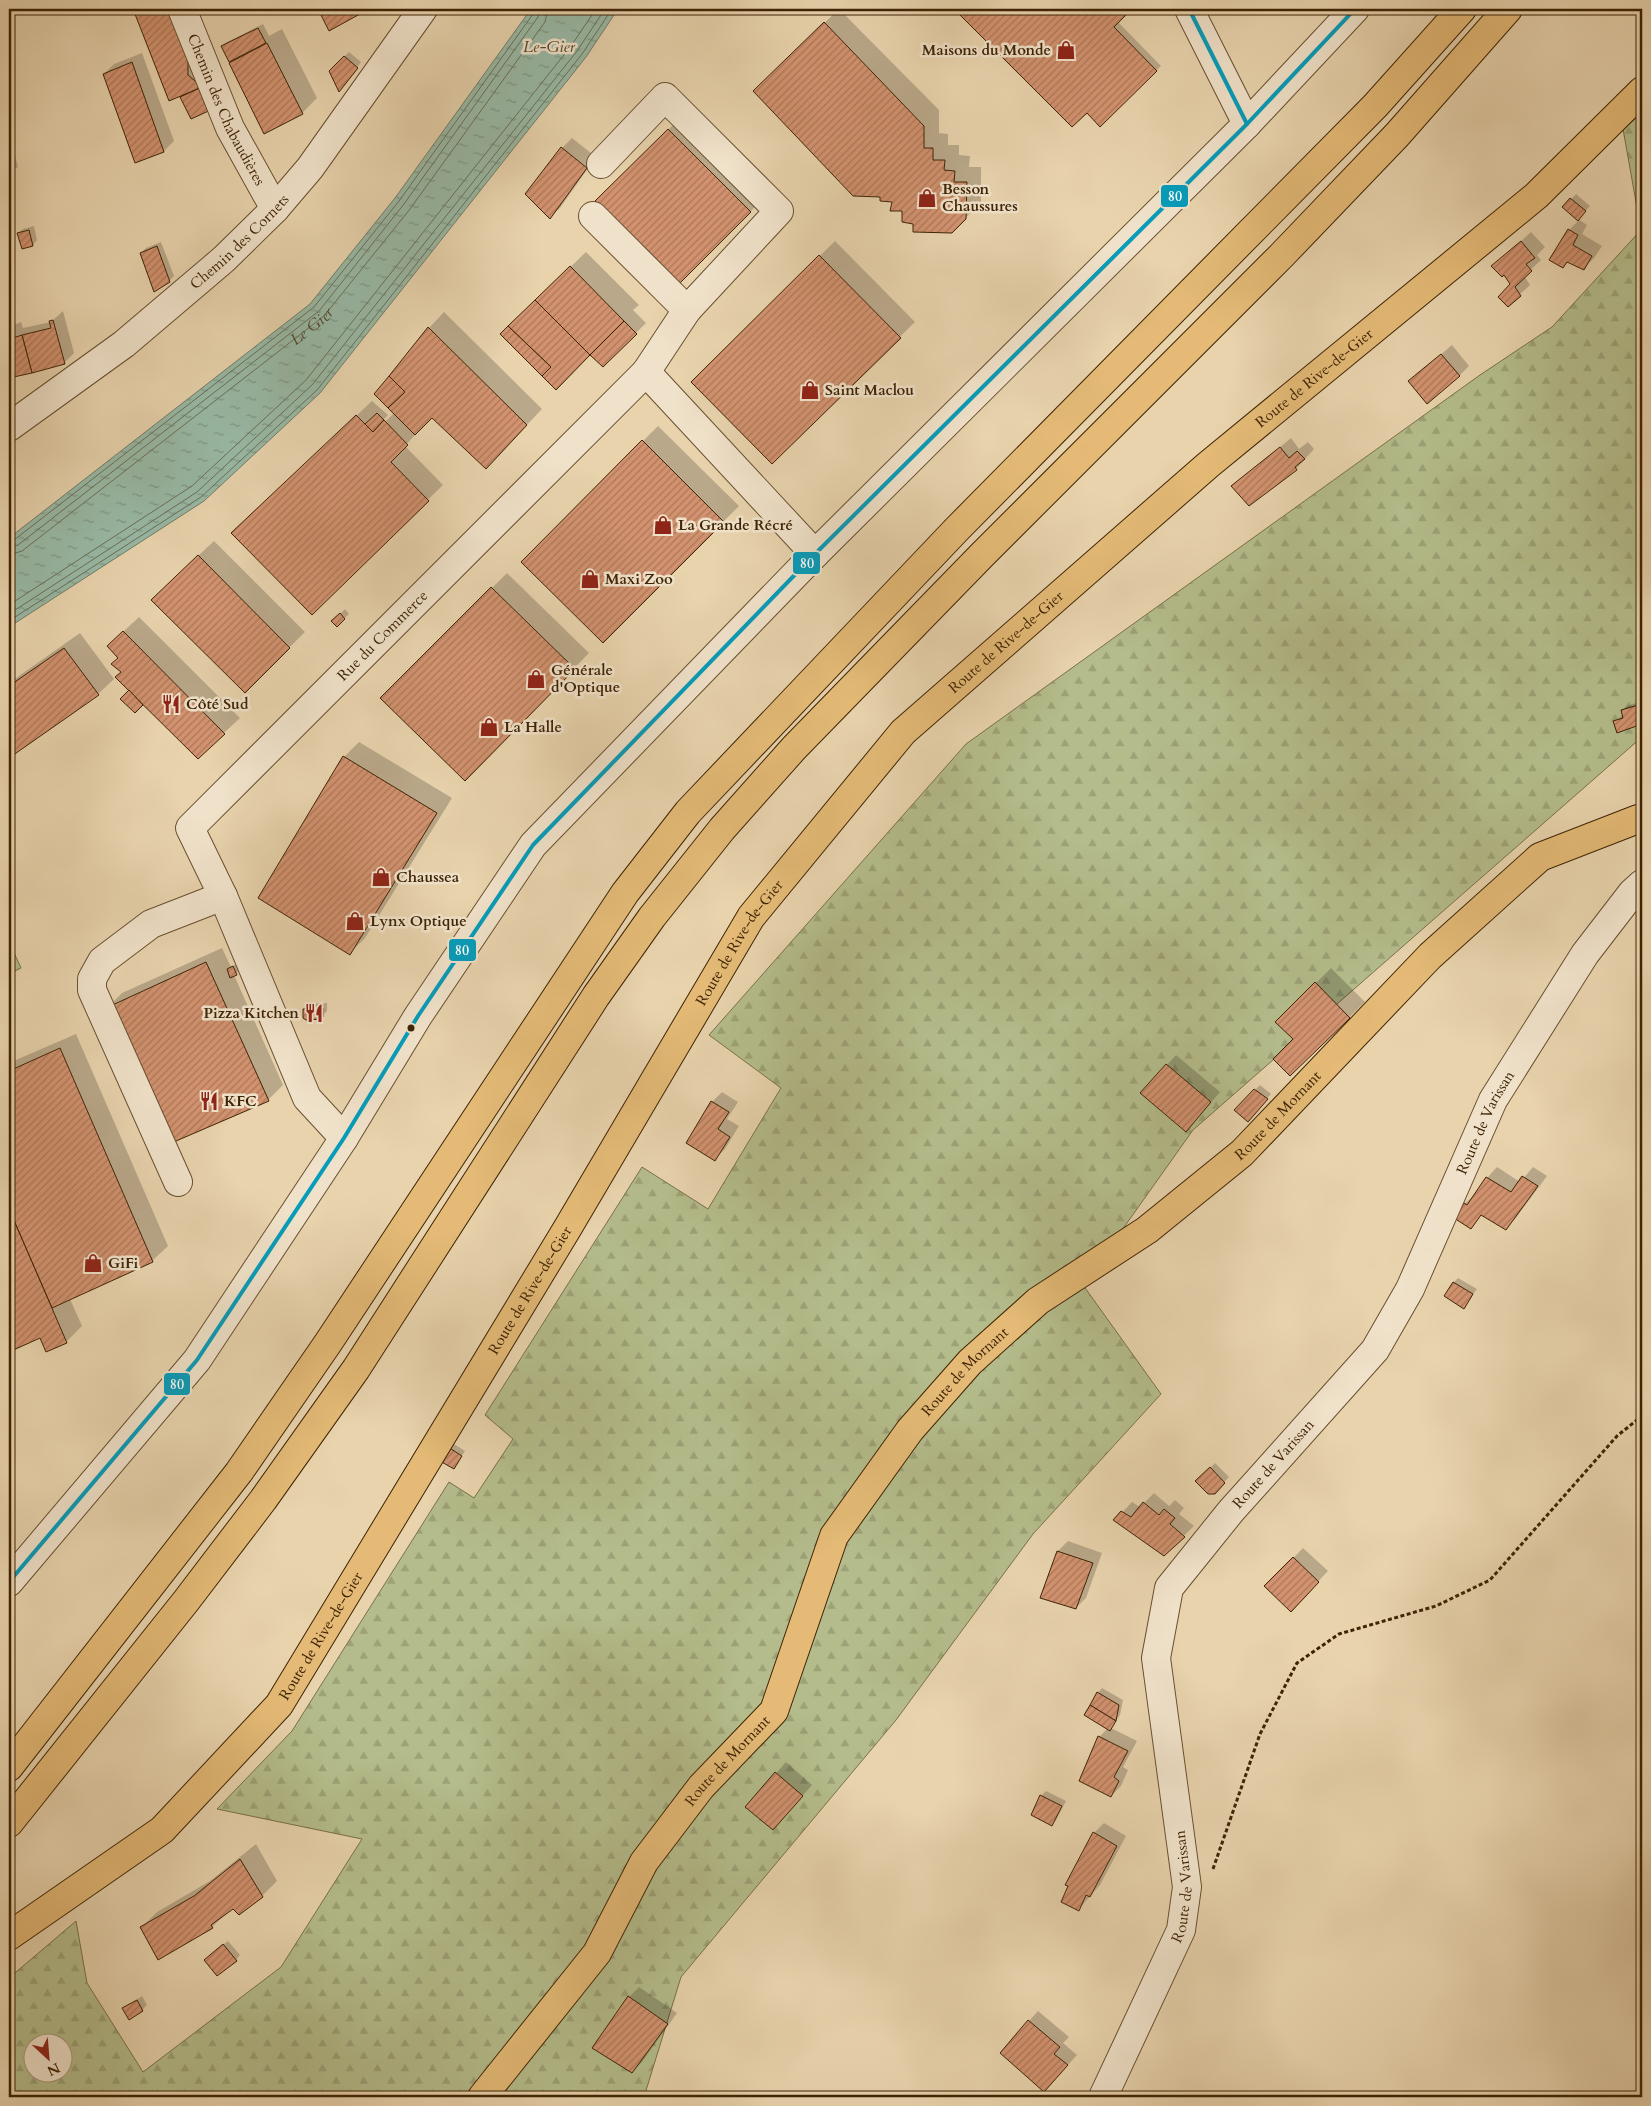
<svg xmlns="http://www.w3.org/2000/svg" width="1651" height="2106" viewBox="0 0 1651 2106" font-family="Cardo,serif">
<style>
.grass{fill:url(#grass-tufts);stroke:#797048}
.forest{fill:url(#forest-firs);stroke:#797048;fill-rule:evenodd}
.water{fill:url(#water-ripples);stroke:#747d66}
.shadow{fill:#0003;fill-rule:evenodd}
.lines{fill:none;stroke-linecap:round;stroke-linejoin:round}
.shore{stroke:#6b6e56;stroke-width:1}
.building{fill:url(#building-hatch);stroke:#3e2305}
.minor-casing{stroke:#684f2f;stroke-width:30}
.major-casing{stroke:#3e2305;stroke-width:30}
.highway-casing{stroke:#3e2305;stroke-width:30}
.path{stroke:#3e2305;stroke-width:3;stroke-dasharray:4 2.5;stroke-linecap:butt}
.minor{stroke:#f0e2ca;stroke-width:28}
.major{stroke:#e4ba76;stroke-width:28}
.highway{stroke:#e4ba76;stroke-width:28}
.bus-1-casing{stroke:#f0e2ca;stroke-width:8}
.bus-1{stroke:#069cba;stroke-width:4}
.bus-dot{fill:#3e2305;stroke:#f0e2ca;stroke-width:2}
.labels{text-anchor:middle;stroke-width:5;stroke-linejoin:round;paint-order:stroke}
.poi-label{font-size:15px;font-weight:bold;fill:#3e2305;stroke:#f0e2ca;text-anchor:start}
.street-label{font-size:15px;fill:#3e2305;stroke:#f0e2ca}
.water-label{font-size:16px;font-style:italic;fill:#54482d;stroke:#f0e2ca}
.line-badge{stroke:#f0e2ca;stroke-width:2}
.badge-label{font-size:14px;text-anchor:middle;font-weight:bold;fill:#fff}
</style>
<defs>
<pattern id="grass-tufts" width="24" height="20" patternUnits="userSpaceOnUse" patternTransform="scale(1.25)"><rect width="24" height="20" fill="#b4bc8b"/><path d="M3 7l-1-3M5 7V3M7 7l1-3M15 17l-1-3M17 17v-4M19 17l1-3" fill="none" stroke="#9ca176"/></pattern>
<pattern id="forest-firs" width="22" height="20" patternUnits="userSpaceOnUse" patternTransform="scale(1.25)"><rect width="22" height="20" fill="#b4bc8b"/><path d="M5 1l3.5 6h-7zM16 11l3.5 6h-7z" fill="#9ca176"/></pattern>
<pattern id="water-ripples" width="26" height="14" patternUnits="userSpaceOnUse" patternTransform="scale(1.25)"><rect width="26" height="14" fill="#98b9a6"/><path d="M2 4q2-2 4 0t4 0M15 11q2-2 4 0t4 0" fill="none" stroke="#7d9685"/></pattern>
<pattern id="building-hatch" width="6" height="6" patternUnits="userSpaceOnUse" patternTransform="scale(1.25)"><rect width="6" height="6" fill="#d2926f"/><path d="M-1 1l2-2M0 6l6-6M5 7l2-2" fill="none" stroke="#ac7759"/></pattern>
</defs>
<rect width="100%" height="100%" fill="#e8d3ad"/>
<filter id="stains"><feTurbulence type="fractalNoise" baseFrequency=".004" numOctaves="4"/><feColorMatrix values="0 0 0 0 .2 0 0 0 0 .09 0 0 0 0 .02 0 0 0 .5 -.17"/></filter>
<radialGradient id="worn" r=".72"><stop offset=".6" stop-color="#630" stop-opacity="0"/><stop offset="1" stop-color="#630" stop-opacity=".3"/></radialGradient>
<!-- grass -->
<polygon class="grass" points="9,942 21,968 9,974"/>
<!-- forest -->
<path class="forest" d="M 1642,113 L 1642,737 L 1193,1130 L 1083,1285 L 1161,1394 L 1033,1534 L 896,1720 L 681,1977 L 644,2097 L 9,2097 L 9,1978 L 76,1921 L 87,1983 L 143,2072 L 281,1967 L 362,1839 L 217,1809 L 292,1731 L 449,1482 L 474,1498 L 513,1439 L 485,1415 L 642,1167 L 708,1209 L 781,1088 L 709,1035 L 966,744 L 1480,375 L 1552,327 L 1641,230 L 1623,129 ZM 32,2044 L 62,2044 L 62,2074 L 32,2074 Z"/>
<!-- water -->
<polygon class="water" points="531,9 618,9 586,57 320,393 204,501 9,627 9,538 310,304 395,198"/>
<!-- shadow -->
<g class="shadow">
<polygon points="134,9 191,9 211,87 181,97 185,93 169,99"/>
<polygon points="839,9 939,110 939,133 948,134 948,145 959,145 959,155 970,156 969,167 981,167 981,202 952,232 914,222 893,201 881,196 770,75"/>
<polygon points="956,9 1131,9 1118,22 1161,66 1100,125 1087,112 1072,125"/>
<polygon points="263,24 269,36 282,29 317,98 302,113 231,62 223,46 227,42"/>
<polygon points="349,52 361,62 344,86 330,71"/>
<polygon points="142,53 174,141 164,151 136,161 104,74 114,64"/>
<polygon points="684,114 766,196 679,283 597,201"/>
<polygon points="9,133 18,167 9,173"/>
<polygon points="572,138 596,157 560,208 550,217 562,148"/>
<polygon points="1576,194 1590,206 1578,219 1587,225 1582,234 1602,246 1594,258 1584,268 1569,261 1563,267 1550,260 1569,230 1579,220 1564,207"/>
<polygon points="34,226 37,240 33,245 18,233 23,229"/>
<polygon points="1531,232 1545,247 1537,255 1541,260 1524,276 1530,285 1508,305 1512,284 1504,274 1493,266"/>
<polygon points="835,241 915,322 772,463 692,382"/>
<polygon points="161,242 174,276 169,281 141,253 146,248"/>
<polygon points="586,252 639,305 633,310 646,323 603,366 591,354 525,311"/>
<polygon points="12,297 14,307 9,312 9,298"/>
<polygon points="63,311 74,353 64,363 9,377 9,327 21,322 23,328 51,322"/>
<path d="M 444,312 L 542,409 L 501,452 L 432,416 L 405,446 L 443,485 L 312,613 L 248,517 L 372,401 L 388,415 L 379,424 L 381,426 L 398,409 L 376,394 L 429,328 ZM 376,426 L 378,428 L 371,435 L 371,431 Z"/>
<polygon points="1452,345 1469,366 1459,376 1410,381"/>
<polygon points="658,426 739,506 603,642 522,562"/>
<polygon points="1291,438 1299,449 1308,442 1314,449 1296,469 1233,486"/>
<polygon points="214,541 305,632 245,691 168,584"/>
<polygon points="507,573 589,653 465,779 382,698"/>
<polygon points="345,609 349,614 337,625 333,621"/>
<polygon points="139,617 240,718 198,757 143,703 135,711 130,690 122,672 120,658 108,646"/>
<polygon points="80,633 114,679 98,694 9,756 9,683"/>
<polygon points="1642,701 1642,723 1618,732 1614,722 1623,715 1622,711 1627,706"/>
<polygon points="359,742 452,798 365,938 350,953 344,757"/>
<polygon points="222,948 231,967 238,963 241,969 234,975 283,1085 268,1100 107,1008 122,993"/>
<polygon points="1331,968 1365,1002 1290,1075 1295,1039 1277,1022"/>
<polygon points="327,1003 327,1011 320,1018 304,1009 309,1004"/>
<polygon points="76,1034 168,1246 152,1261 70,1299 82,1326 66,1342 40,1336 9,1350 9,1063"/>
<polygon points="1176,1055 1220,1092 1196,1120 1167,1065"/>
<polygon points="1260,1085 1271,1094 1252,1115 1236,1110"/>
<polygon points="722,1092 738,1102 727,1119 739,1126 725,1149 715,1159 712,1102"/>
<polygon points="1497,1167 1520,1182 1533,1167 1547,1176 1515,1219 1505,1229 1483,1214 1470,1227 1464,1204 1476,1194 1487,1178"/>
<polygon points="1458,1278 1477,1289 1464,1307 1454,1282"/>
<polygon points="454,1444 465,1451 454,1467 449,1448"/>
<polygon points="1215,1463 1229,1477 1214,1493 1197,1481"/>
<polygon points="1154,1493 1169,1506 1175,1500 1184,1508 1179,1514 1194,1526 1164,1555 1115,1520 1132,1502 1140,1507"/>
<polygon points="1068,1541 1102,1553 1086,1598 1076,1608 1058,1551"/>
<polygon points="1303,1548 1328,1571 1291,1610 1266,1586"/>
<polygon points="1102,1688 1123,1700 1120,1715 1111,1728 1137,1741 1123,1767 1128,1770 1121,1786 1111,1796 1099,1737 1108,1728 1098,1693"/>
<polygon points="786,1762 812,1785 783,1818 747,1807"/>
<polygon points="1046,1791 1066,1801 1056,1820 1052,1824 1041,1796"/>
<polygon points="1104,1823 1126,1836 1100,1885 1078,1910 1094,1833"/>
<polygon points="256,1844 277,1881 262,1896 233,1907 212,1927 141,1928 157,1912 210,1881"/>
<polygon points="228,1941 240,1955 236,1960 210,1955"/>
<polygon points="639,1987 677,2013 642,2062 632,2072 629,1997"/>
<polygon points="142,1996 147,2005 142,2010 124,2008"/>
<polygon points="1038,2011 1069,2037 1063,2043 1077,2055 1054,2080 1029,2021"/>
</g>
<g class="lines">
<!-- shore -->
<g class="shore">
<polyline points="9,541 14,540 314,307 399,201 533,14 534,9"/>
<polyline points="9,548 18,545 319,311 404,204 538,17 541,9"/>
<path id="s1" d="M 9,555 L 22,551 L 324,316 L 410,209 L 545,22 L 548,9"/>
<polyline points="9,605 192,486 306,380 571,46 596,9"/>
<polyline points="9,614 197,492 312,385 577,51 605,9"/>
<polyline points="9,621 201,497 317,390 582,54 612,9"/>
</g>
</g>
<!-- building -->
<g class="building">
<polygon points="133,9 170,9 188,55 188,75 202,87 169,101"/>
<polygon points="318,9 369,9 329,31"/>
<polygon points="954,9 1123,9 1127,14 1114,27 1157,71 1100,127 1087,113 1072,127"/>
<polygon points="824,22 924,126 924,148 933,148 933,160 945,160 944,170 955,171 954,182 967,182 966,219 952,233 913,232 913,224 902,222 902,211 890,211 892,202 880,201 880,197 853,196 753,91"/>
<polygon points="258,28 266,43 229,62 221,46"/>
<polygon points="267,43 303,114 264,134 229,63"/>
<polygon points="344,56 358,68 339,92 329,71"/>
<polygon points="132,62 164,152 135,163 103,74"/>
<polygon points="202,87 215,108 191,119 180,97"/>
<polygon points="668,129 751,212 679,284 595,201"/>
<polygon points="561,147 587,168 550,219 525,194"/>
<polygon points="9,151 14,172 9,174"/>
<polygon points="1570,198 1586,211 1578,221 1562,207"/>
<polygon points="1568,229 1578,235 1573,245 1592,256 1584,270 1567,262 1563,268 1549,260"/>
<polygon points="29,230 33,246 22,249 17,233"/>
<polygon points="1521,241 1535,258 1526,264 1532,271 1515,287 1521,296 1508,307 1498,297 1510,284 1504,275 1502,277 1491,266"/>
<polygon points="157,246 170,282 154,292 140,253"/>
<polygon points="819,255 901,338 772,464 691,382"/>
<polygon points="570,266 624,321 590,355 535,300"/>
<polygon points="535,300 590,355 556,390 542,376 551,367 508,326"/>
<polygon points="53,320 65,364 32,373 22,335 51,328 49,321"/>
<polygon points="624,321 637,334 603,367 590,355"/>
<polygon points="508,326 551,367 542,376 500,334"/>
<polygon points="428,327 527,425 486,469 432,418 415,435 388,408 405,392 389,376"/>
<polygon points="11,331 13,338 22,335 32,373 9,378 9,332"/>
<polygon points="1441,354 1460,376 1427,404 1408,381"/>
<polygon points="389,376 405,392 388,408 374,394"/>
<polygon points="377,413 384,420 373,432 365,424"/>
<polygon points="356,415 373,432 384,420 408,445 391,462 429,501 312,615 231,533"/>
<polygon points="642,440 724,522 603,643 521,562"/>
<polygon points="1280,447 1289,458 1297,451 1305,459 1295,467 1297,470 1249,506 1231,486"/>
<polygon points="198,555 290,648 245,693 151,600"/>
<polygon points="491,587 575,669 465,781 380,698"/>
<polygon points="340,613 345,619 337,627 331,621"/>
<polygon points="123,631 225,734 198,759 115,677 121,672 111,664 118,658 107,646"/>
<polygon points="64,648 99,695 9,758 9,686"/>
<polygon points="129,690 143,705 135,713 120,699"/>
<polygon points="1642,704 1642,724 1617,733 1613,721 1623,718 1621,710"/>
<polygon points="343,756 437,813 350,955 258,898"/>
<polygon points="206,962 269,1101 169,1144 106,1008"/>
<polygon points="233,966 237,975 230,978 227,969"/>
<polygon points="1315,982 1350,1018 1290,1076 1273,1059 1293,1039 1275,1022"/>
<polygon points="323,1008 323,1017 321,1019 306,1020 303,1018 303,1009"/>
<polygon points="60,1048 153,1262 52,1308 9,1209 9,1071"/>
<polygon points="1166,1064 1211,1102 1186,1132 1140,1093"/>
<polygon points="1254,1089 1268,1099 1248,1122 1234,1110"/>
<polygon points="711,1101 729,1112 718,1129 730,1137 715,1161 686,1143"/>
<polygon points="1522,1176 1538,1186 1506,1230 1481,1215 1471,1229 1454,1218 1464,1203 1467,1205 1486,1177 1511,1192"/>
<polygon points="9,1209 67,1343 46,1352 40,1338 9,1352"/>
<polygon points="1453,1282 1473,1294 1464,1309 1444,1296"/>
<polygon points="448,1447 462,1456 454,1469 440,1461"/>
<polygon points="1210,1467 1225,1483 1215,1494 1208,1494 1195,1481"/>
<polygon points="1143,1502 1159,1515 1164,1509 1175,1518 1170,1524 1185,1537 1164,1556 1113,1520 1121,1511 1131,1517"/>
<polygon points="1057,1551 1093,1563 1076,1609 1040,1598"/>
<polygon points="1293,1557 1319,1582 1291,1612 1264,1586"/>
<polygon points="1097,1692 1119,1705 1116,1721 1090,1705"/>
<polygon points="1090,1705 1116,1721 1110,1731 1084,1715"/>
<polygon points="1098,1736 1128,1751 1114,1777 1119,1781 1111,1797 1079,1781"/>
<polygon points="775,1772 803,1796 773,1830 745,1807"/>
<polygon points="1040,1795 1062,1806 1052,1826 1031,1815"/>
<polygon points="1093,1832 1117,1846 1090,1897 1086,1895 1079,1911 1061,1902 1068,1886 1065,1885"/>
<polygon points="240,1859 263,1897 239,1915 233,1909 211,1925 213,1928 158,1960 140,1927 194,1896"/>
<polygon points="223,1944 237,1961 217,1976 204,1960"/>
<polygon points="628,1996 668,2024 632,2073 592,2048"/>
<polygon points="137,2000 143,2011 129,2020 122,2008"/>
<polygon points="1028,2020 1060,2047 1054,2054 1068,2065 1044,2092 1000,2053"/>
</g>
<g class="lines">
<!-- minor casing -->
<g class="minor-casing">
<g id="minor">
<path id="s2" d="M 182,9 L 230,128 L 275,209"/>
<polyline points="1189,9 1247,124"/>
<polyline points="601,164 665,97 779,211 687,310 646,372"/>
<polyline points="593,216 687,310"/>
<path id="s3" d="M 9,427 L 124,344 L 224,259 L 275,209 L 310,168 L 423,9"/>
<path id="s4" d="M 344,1138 L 307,1098 L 223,896 L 190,828 L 646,372 L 815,554"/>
<polyline points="178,1182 92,990 92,979 102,961 151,924 223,896"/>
<polyline points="9,1582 197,1360 344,1138 418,1016 533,845 815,554 1247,124 1355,9"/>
<path id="s5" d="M 1103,2097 L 1181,1930 L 1187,1887 L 1156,1658 L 1169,1588 L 1231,1511 L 1375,1350 L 1410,1289 L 1493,1100 L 1585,954 L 1632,893 L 1642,884"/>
</g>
</g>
<!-- major casing -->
<g class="major-casing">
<g id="major">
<path id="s6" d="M 9,1936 L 162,1830 L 279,1705 L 567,1229 L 751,917 L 903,732 L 1208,465 L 1536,196 L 1642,91"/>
<path id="s7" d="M 482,2097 L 597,1953 L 644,1862 L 701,1787 L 774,1711 L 834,1536 L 910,1430 L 970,1362 L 1038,1301 L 1147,1230 L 1242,1153 L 1430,956 L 1540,857 L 1638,819 L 1642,819"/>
</g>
</g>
<!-- highway casing -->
<g class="highway-casing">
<g id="highway">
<polyline points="9,1767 239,1472 328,1343 625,893 688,812 957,529 1375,106 1462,9"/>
<polyline points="9,1823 186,1601 263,1500 356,1369 596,996 652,917 722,829 794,748 982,555 1282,255 1397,135 1508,9"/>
</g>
</g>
<!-- path -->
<polyline class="path" points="1213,1869 1260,1734 1297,1663 1339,1634 1436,1606 1490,1580 1617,1436 1642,1416"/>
<!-- minor -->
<use href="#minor" class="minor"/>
<!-- major -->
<use href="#major" class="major"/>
<!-- highway -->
<use href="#highway" class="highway"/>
<!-- bus-1 casing -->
<g class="bus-1-casing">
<g id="bus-1">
<polyline points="1189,9 1247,124"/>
<polyline points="9,1582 197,1360 344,1138 418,1016 533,845 815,554 1247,124 1355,9"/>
</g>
</g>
<!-- bus-1 -->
<use href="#bus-1" class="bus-1"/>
</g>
<!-- icons -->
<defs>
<g id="shop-bare" transform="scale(1.5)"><path d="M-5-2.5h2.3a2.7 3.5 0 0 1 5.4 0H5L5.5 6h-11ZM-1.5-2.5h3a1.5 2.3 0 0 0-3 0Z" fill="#8f2418" stroke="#f0e2ca" stroke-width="2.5" paint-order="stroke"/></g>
<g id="restaurant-bare" transform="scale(1.5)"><path d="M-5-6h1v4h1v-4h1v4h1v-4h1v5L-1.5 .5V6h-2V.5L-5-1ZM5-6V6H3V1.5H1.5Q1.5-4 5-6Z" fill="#8f2418" stroke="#f0e2ca" stroke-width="2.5" paint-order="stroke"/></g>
</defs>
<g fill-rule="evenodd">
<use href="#shop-bare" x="1066" y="50"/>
<use href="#shop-bare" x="927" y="198"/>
<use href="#shop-bare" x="810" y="390"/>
<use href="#shop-bare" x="663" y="525"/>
<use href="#shop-bare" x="590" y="579"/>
<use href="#shop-bare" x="536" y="679"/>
<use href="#restaurant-bare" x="171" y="704"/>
<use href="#shop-bare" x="489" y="727"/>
<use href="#shop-bare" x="381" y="877"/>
<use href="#shop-bare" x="355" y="921"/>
<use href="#restaurant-bare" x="314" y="1013"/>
<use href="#restaurant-bare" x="209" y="1101"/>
<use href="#shop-bare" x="93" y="1263"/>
</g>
<!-- markers -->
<circle class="bus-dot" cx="411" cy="1028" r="4.5"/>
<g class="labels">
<!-- poi labels -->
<g class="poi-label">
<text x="1051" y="55" text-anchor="end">Maisons du Monde</text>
<text x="942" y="194">Besson<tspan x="942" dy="17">Chaussures</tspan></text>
<text x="825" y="395">Saint Maclou</text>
<text x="678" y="530">La Grande Récré</text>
<text x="605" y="584">Maxi Zoo</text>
<text x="551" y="675">Générale<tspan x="551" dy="17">d'Optique</tspan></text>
<text x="186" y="709">Côté Sud</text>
<text x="504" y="732">La Halle</text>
<text x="396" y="882">Chaussea</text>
<text x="370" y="926">Lynx Optique</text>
<text x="299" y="1018" text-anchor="end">Pizza Kitchen</text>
<text x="224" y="1106">KFC</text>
<text x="108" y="1268">GiFi</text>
</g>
<!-- street labels -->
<g class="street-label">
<text dy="5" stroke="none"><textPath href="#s2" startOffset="110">Chemin des Chabaudières</textPath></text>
<text dy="5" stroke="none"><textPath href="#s3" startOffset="296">Chemin des Cornets</textPath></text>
<text dy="5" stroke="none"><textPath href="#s6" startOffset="2058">Route de Rive-de-Gier</textPath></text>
<text dy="5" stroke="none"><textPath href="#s4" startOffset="621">Rue du Commerce</textPath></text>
<text dy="5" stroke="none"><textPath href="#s6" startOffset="1652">Route de Rive-de-Gier</textPath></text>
<text dy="5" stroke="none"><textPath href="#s6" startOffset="1248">Route de Rive-de-Gier</textPath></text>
<text dy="5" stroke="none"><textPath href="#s7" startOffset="1288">Route de Mornant</textPath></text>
<text dy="5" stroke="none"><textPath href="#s5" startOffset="1098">Route de Varissan</textPath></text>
<text dy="5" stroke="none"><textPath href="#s6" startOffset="842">Route de Rive-de-Gier</textPath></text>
<text dy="5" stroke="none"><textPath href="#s7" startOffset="882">Route de Mornant</textPath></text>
<text dy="5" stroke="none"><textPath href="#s5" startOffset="692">Route de Varissan</textPath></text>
<text dy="5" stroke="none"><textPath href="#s6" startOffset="438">Route de Rive-de-Gier</textPath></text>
<text dy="5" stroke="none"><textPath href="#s7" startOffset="418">Route de Mornant</textPath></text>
<text dy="5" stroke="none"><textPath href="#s5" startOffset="228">Route de Varissan</textPath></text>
</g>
<!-- water labels -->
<g class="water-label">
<text x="549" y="52">Le-Gier</text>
<text dy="6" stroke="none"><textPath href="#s1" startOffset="380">Le Gier</textPath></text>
</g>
</g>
<g class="line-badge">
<rect x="1160" y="184" width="29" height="24" rx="5" fill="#069cba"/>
<rect x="792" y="551" width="29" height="24" rx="5" fill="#069cba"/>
<rect x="448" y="938" width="29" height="24" rx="5" fill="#069cba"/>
<rect x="163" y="1372" width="28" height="24" rx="5" fill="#069cba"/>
</g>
<g class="badge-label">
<text x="1175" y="201">80</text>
<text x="807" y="568">80</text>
<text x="462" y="955">80</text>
<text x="177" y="1389">80</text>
</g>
<!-- margin -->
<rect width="1651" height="2106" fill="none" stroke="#e8d3ad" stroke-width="30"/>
<rect x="10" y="10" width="1631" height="2086" fill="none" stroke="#3e2305" stroke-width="2.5"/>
<rect x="15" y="15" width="1621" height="2076" fill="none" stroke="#3e2305"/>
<!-- north arrow -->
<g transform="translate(48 2058) rotate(154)"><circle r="24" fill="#f0e2ca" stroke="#a9967b"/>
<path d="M0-4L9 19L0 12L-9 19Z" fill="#8f2418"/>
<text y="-8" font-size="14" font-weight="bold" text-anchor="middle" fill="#3e2305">N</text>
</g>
<rect width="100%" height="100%" filter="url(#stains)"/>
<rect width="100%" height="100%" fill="url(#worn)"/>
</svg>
